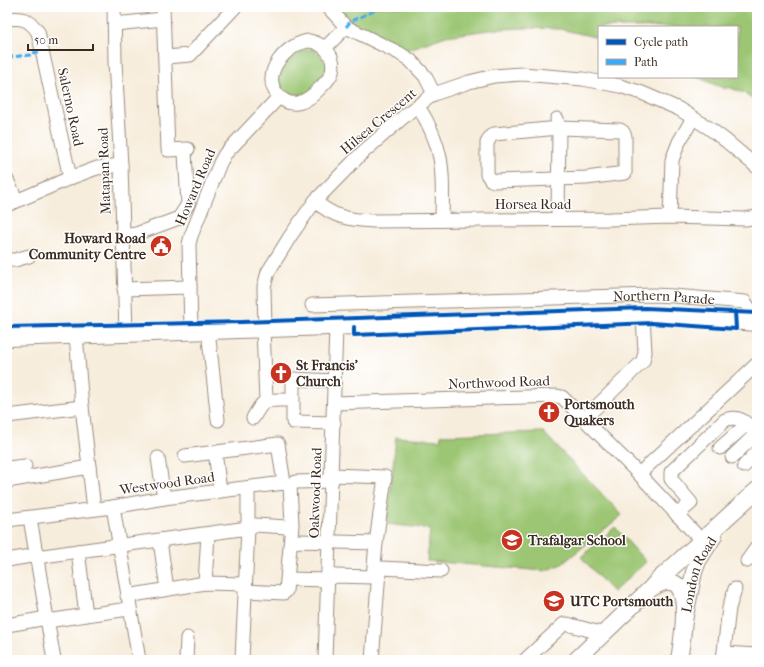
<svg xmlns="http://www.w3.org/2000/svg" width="764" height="667" viewBox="0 0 764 667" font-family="'IM FELL French Canon',serif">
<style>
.green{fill:#9cc673;stroke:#6c7848}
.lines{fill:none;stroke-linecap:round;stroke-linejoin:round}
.minor-casing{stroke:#998c7d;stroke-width:15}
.major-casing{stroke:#998c7d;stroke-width:18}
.minor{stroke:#fff;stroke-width:13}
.major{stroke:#fff;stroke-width:16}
.quiet{stroke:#3fa9f5;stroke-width:3;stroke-dasharray:6 3;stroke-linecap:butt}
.cycleway-casing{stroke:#fff;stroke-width:6}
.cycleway{stroke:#0057b8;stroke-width:4}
.labels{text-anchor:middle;stroke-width:3;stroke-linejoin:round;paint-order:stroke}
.street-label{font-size:14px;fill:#3b2a1e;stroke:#fff}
.poi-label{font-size:14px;font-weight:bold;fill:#3b2a1e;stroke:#fff;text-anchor:start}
</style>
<rect width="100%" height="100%" fill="#fff"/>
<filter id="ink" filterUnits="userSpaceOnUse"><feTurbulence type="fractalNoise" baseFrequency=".025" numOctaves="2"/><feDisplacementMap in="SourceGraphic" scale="8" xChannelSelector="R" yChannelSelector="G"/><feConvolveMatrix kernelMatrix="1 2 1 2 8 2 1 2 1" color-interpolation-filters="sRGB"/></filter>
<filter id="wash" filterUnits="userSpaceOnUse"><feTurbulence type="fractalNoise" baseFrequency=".012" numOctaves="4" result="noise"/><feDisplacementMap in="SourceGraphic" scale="16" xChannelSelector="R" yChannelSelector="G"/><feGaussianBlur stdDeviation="0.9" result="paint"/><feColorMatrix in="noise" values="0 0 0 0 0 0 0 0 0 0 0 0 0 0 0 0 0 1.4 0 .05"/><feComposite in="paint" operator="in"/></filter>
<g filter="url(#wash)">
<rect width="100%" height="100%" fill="#f7eddc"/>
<!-- green -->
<g class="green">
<polygon points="334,7 757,7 757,101 744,93 728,87 726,89 696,77 737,77 737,27 599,27 599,38 560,29 530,28 496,29 446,36 403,51 348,24"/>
<path d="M 312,49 C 323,56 326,61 328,73 L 305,98 L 290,100 L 276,87 L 278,70 L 294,56 L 304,50 Z"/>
<polygon points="543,432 622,515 562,564 544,571 427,561 430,529 387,524 396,437 440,440 441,435"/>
<polygon points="615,527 646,562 613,592 581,557"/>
</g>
</g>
<g filter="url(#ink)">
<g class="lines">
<!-- minor casing -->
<g class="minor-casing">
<g id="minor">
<polyline points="114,7 115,61 121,165 126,333"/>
<polyline points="163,7 168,150 188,149"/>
<polyline points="328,7 346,27 399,53 410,60 425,76 434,94"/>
<path d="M 7,19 C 22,17 29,19 38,32 L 70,178"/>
<polyline points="115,24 163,19"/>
<path d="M 310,41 C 325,44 336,57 332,72 C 330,79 324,84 319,89 C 308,101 292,111 278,95 C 259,74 288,42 310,41 Z"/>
<polyline points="325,48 346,27"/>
<polyline points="166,57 190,55 235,7"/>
<path d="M 418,106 C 445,149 443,171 442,220"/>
<polyline points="557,119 559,128 558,219"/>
<polygon points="559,128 620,130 623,132 625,136 625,173 586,178 494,181 491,180 487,174 487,143 491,136 494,134"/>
<polyline points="7,180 17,201"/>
<path d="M 315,201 C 333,217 349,220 373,221 L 610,219 L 670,217 L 745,219 L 757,217"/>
<polyline points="7,205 70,178 97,168 121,165"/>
<polyline points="670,217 672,160 679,142 693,118"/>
<polyline points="123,236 136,234 179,218 188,204 185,153"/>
<polyline points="7,260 15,260 29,256"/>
<polyline points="124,289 190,287"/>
<path id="s1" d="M 312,305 L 653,295 L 674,296 L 745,302 L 749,308 L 749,322"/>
<polyline points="263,329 266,400"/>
<polyline points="265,329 264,287 268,272 291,235 315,201 361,154 409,112 434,94 469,82 494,76 522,74 583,79 620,86 642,93 679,109 709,128 725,140 757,167"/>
<polyline points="208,330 218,420"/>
<polyline points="191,331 189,244 191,236 220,163 225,154 279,97"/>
<polyline points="76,335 82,407 94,509"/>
<polyline points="334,403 557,396 562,397 639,474 701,540"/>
<polyline points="7,416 82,407"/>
<path d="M 253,418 C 264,399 263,400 285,400"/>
<polyline points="584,419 643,361 645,352 643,316"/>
<polyline points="334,423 293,422 293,379 335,381"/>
<polyline points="720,448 747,424"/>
<polyline points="215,452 220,491"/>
<polyline points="185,456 278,444 284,483"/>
<polyline points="732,457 756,434"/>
<polyline points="158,458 164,498"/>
<polyline points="744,466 757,452"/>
<polyline points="7,468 25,466"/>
<polyline points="639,474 757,364"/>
<polyline points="7,481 89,467"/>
<polyline points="113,507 139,660"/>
<path d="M 677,515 L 691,503 L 671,479 L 671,472 L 725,420 C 741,414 748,424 757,436"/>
<polyline points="30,518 54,660"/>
<polyline points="7,520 113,507 164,498 284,483 290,485 296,482 332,481"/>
<polyline points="160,541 167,589"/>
<polyline points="291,543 298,541 376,543 385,477 332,475"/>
<polyline points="37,557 78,551"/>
<polyline points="7,560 37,555"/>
<polyline points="747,561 757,547"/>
<polyline points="288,579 328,580 335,576 373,577 376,543"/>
<polyline points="205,583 208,534"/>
<polyline points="245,591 284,593 286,591 292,525 290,485"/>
<polyline points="127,596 205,583 245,584"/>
<polyline points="129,609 86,615 78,551 248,528 255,525 287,527 291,529"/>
<polyline points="48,621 86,615"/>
<polyline points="7,625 47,618"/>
<polyline points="724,653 757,655"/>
<polyline points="186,660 187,638"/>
<polyline points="242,660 248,528 248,488"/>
<polyline points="325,660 336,327"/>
<polyline points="372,660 379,572 381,568 441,571"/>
<polyline points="525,660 564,624 567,624 604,634"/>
<polyline points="723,660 729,608 735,589"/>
</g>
</g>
<!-- major casing -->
<g class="major-casing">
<g id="major">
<polyline points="7,338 643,316 677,317 757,323"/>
<path d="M 652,588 C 698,559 682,640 679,660"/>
<path id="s2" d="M 684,621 L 694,572 L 698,561 L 714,536"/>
<polyline points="576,660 651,588 656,582 757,490"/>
</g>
</g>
<!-- minor -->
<use href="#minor" class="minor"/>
<!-- major -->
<use href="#major" class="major"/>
<!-- quiet -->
<g class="quiet">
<polyline points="346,27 351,21 383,7"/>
<polyline points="7,57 10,57 31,55 33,53 42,51"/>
</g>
<!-- cycleway casing -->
<g class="cycleway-casing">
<g id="cycleway">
<polyline points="7,327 242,322 645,308 757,313"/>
<polyline points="354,327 354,335 652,323 736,329 735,311"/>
</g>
</g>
<!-- cycleway -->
<use href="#cycleway" class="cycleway"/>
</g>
</g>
<!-- icons -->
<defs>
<g id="civic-disc" transform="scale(1.15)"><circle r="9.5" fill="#c8321e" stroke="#fff"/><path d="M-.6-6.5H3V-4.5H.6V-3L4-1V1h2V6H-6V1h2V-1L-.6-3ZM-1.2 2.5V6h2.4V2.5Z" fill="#fff"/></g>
<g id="church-disc" transform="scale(1.15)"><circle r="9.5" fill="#c8321e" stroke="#fff"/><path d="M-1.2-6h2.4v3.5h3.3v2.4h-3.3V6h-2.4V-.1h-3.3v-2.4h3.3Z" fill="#fff"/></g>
<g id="school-disc" transform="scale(1.15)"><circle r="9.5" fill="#c8321e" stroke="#fff"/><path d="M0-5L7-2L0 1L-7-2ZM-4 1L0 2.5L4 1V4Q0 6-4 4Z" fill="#fff"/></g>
</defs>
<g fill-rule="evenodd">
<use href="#civic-disc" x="161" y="246"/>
<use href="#church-disc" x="281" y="373"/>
<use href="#church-disc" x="549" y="412"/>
<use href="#school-disc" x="512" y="540"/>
<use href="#school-disc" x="554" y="601"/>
</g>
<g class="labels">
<!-- street labels -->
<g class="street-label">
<text transform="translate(71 107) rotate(78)" y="5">Salerno Road</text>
<text transform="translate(378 121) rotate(-40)" y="5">Hilsea Crescent</text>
<text transform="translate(104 171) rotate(-92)" y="5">Matapan Road</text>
<text transform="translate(195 187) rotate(-67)" y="5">Howard Road</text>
<text x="533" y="209">Horsea Road</text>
<text dy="5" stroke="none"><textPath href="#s1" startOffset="352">Northern Parade</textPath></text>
<text transform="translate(499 382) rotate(-2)" y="5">Northwood Road</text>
<text transform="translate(167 483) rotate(-8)" y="5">Westwood Road</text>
<text transform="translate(315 493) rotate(-88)" y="5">Oakwood Road</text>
<text dy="5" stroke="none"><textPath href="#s2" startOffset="49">London Road</textPath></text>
</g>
<!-- poi labels -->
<g class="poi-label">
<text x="146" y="243" text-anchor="end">Howard Road<tspan x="146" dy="16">Community Centre</tspan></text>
<text x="296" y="370">St Francis'<tspan x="296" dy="16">Church</tspan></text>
<text x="564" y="409">Portsmouth<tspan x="564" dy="16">Quakers</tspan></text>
<text x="528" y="545">Trafalgar School</text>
<text x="570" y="606">UTC Portsmouth</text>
</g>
</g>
<!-- margin -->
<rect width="764" height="667" fill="none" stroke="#fff" stroke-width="24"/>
<!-- legend -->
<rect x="598" y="26" width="140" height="52" fill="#ffffff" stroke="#b1aaa5"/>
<rect x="606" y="39" width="20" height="6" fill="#0057b8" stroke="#b1aaa5"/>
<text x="634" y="46" font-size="12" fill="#3b2a1e">Cycle path</text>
<rect x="606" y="59" width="20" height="6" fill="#3fa9f5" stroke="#b1aaa5"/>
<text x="634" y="66" font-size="12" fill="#3b2a1e">Path</text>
<!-- scale -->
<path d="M28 44v6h65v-6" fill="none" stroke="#3b2a1e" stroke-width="2"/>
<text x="34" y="44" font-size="12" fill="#3b2a1e" stroke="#ffffff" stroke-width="3" paint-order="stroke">50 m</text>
</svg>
